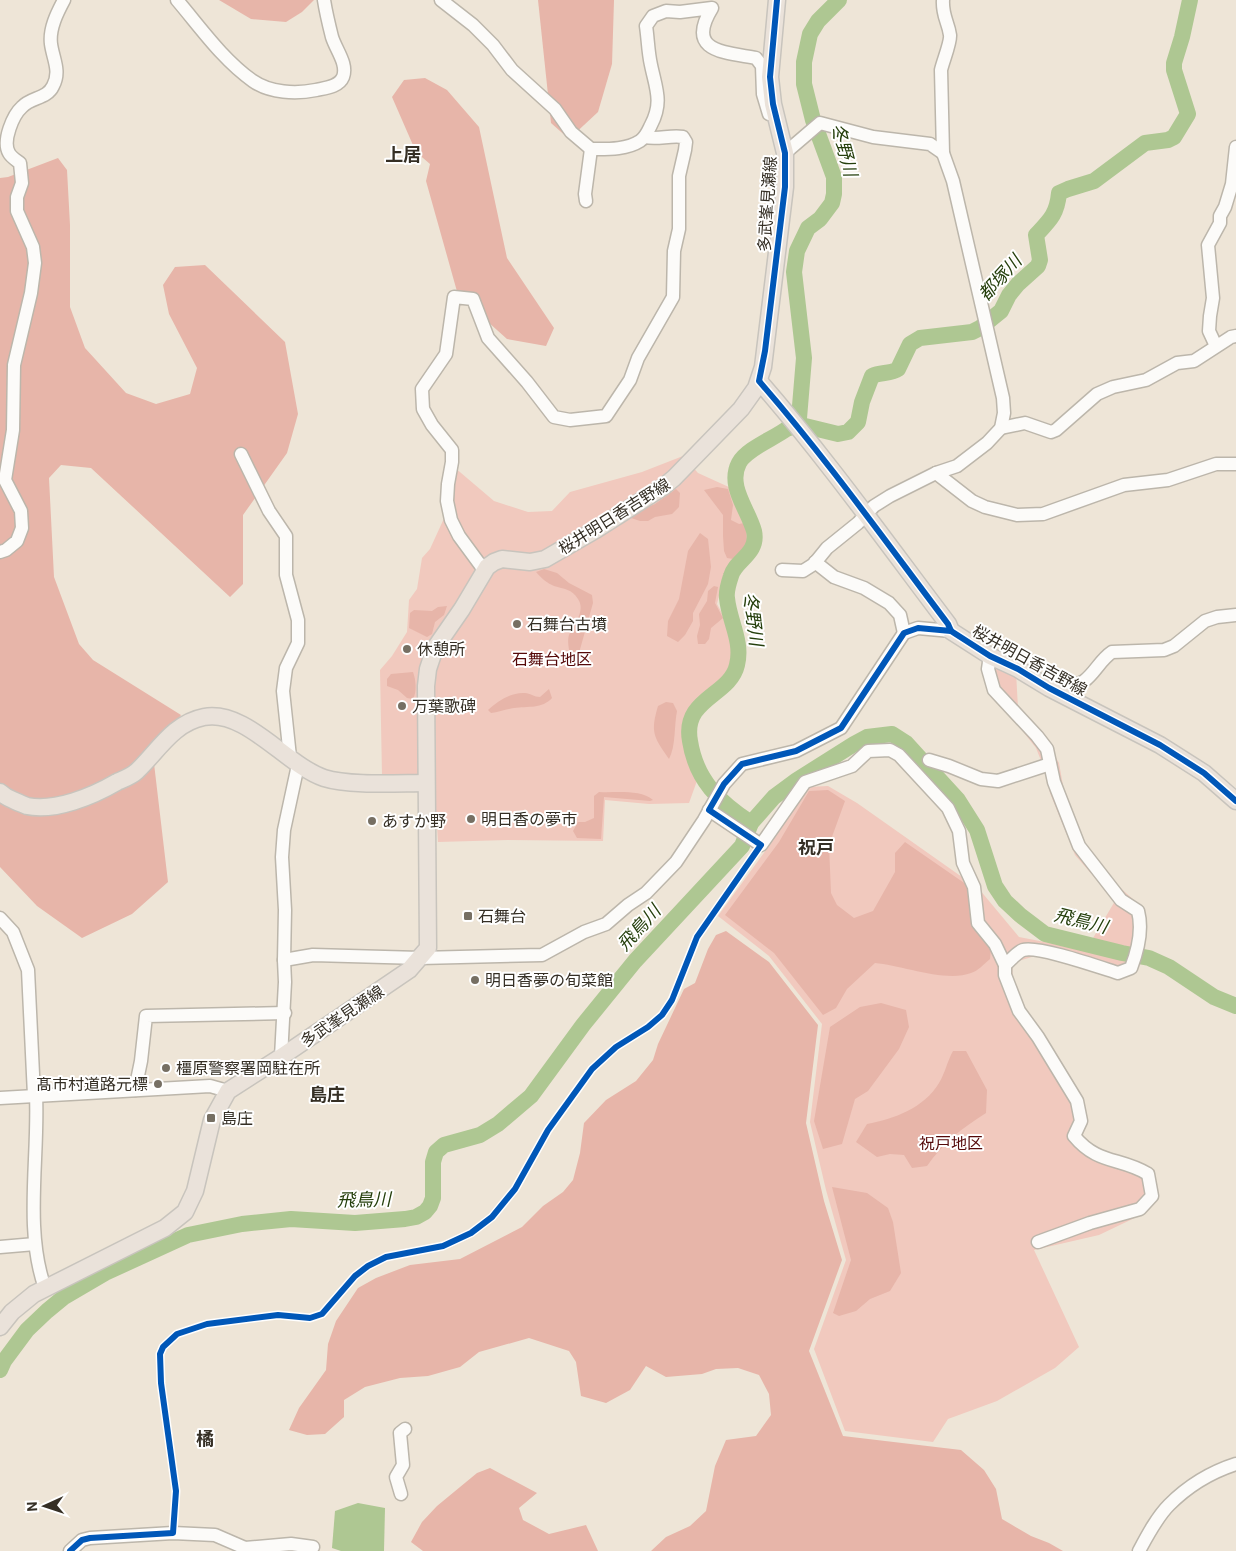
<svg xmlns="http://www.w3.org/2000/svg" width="1236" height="1551" viewBox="0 0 1236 1551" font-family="Roboto,'Noto Sans JP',sans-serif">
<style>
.green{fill:#f1c9be}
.forest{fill:#e7b5a9}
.water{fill:#aec792}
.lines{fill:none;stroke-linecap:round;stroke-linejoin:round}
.river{stroke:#aec792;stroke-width:16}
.minor-casing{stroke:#bcb6ab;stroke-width:15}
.major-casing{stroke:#c8c4bd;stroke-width:19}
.minor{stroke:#fcfbf9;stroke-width:12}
.major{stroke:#eae2da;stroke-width:16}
.cycleway-casing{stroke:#fff;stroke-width:9}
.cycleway{stroke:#0057b8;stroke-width:6}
.poi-dot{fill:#766f63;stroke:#fff;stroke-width:2}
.labels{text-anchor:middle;stroke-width:4;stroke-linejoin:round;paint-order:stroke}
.street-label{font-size:16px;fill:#352f25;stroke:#fff}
.poi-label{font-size:16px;fill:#352f25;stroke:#fff;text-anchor:start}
.park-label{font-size:16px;fill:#550909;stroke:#fff}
.water-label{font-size:18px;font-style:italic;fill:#253f0c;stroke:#fff}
.neighbourhood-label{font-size:18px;font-weight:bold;fill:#352f25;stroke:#fff}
</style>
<rect width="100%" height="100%" fill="#eee5d7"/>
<!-- green -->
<g class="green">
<polygon points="683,456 698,473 731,488 735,505 749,528 749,546 735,561 722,583 717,604 730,628 734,646 733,666 724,679 695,704 685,719 684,738 688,759 698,778 689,803 649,804 605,800 603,841 508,840 438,842 434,779 382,776 380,670 392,656 407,632 409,600 417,589 422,558 430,549 446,514 454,467 494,501 528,512 552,511 570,492 642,472"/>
<polygon points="997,665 1016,672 1018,708 1040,731 1059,763 1064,791 1082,838 1108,877 1144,909 1146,926 1136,972 1121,979 1061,961 1035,956 1012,963 1013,980 1022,1006 1084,1105 1083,1136 1097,1148 1141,1164 1156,1196 1145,1213 1099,1235 1034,1250 1079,1347 1055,1368 997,1401 948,1419 933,1442 845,1431 814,1349 846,1260 826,1190 810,1122 822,1024 769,956 718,916 771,843 807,787 828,786 857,803 979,889 1019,937 1086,950 1115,901 1075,855 1050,793 1046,773 1036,748 994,695 987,679"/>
</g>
<!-- forest -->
<g class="forest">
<polygon points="219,0 314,0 302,12 286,22 251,19"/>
<polygon points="538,0 614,0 612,64 598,112 569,139 551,123"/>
<polygon points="425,78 447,90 479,127 507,258 554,328 546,346 507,339 458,295 426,181 430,164 416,152 392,97 404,80"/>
<polygon points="58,158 67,170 70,225 70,307 85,348 126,393 156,404 190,394 197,368 169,314 163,285 175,267 205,265 285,342 298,414 287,453 243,515 243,584 230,597 91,468 61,465 49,478 54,577 79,644 93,660 181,715 153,755 168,882 132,914 82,938 37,906 0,867 0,178 8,177"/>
<polygon points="717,487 728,489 733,505 731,520 739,524 744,523 746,528 747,545 733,559 727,558 724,551 723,536 723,515 704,490"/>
<polygon points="676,489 680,493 679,507 672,514 655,517 648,521 640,521 631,518 643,509 655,504"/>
<polygon points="700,533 708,539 711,567 708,584 693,613 693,621 685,635 678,642 667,636 668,621 679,599 688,551"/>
<path d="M 544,569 L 557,573 L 569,583 L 592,595 L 593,603 L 579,653 L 570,655 C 569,649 567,641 569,635 C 574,624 586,611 578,599 C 572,589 564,589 554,586 C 547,583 541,578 536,572 Z"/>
<polygon points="714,586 718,587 715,603 723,618 711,628 709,639 705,644 698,644 697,636 700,625 699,614 707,601 708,591"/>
<polygon points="447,606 444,615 435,622 432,634 427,637 409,628 410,613 414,610 432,611 438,607"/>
<path d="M 413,672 C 416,680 417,692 413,699 L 407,698 L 398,690 L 387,686 L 387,679 L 391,674 Z"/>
<path d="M 549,689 L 552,698 C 542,709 528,706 514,708 C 507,709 499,712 491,713 L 488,710 C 498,701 511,692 525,693 C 530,693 534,697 540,697 Z"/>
<path d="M 666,702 L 673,703 L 677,711 C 674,726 676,746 669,759 C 654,737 650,733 658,706 Z"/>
<path d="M 828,790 L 845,801 L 829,845 L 831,893 L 837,905 L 854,918 L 873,911 L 895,872 L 895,853 L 905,842 L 970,887 L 991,948 L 990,959 C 984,964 978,971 971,973 C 946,983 901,965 875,963 L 847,989 L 836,1008 L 823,1015 L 774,953 L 725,915 L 779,842 L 809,791 Z"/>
<path d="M 599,792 C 616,793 640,789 653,800 L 650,801 L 604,797 L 601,839 L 577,838 L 573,831 L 578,822 L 585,822 L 594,818 L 594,796 Z"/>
<polygon points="726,931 769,962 818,1025 806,1123 824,1201 842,1260 809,1351 843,1436 961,1450 984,1470 996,1489 1002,1519 1031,1536 1049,1543 1063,1551 651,1551 666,1537 690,1526 706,1511 715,1466 726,1440 756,1436 771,1415 769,1394 759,1375 738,1368 716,1369 702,1374 666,1377 646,1366 630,1390 606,1403 581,1396 576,1362 569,1351 529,1338 479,1352 460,1367 428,1376 400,1378 365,1387 344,1400 344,1417 325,1434 307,1435 289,1430 299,1408 326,1370 328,1344 336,1321 358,1288 376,1278 410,1265 460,1259 522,1227 543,1206 563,1192 573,1180 580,1153 584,1123 606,1100 636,1081 653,1060 658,1044 684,989 695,983 708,949 716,935"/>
<polygon points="881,1003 906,1010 909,1027 899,1049 868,1091 855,1099 842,1144 823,1149 814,1121 830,1027 860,1007"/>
<path d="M 953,1051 L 966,1051 L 987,1090 L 986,1113 C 962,1128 943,1143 927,1166 L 912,1168 L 904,1155 L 890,1154 L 877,1157 L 856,1142 L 867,1124 C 894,1119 924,1108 939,1083 C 945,1073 947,1062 953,1051 Z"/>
<polygon points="832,1187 867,1193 888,1208 893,1222 901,1273 890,1291 870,1299 856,1311 839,1316 833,1313 851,1260"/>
<polygon points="490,1468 537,1493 519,1508 523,1520 549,1534 586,1525 598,1551 423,1551 411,1542 422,1522 437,1506 477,1473"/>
</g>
<!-- water -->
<polygon class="water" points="358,1503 385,1508 384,1551 341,1551 332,1548 335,1511"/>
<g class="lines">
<!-- river -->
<g class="river">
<path d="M 789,428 L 801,425 L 838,434 L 848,432 L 858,422 L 862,402 L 872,376 C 881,372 891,374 898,369 L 910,344 L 920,338 L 972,332 L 980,328 L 1001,311 L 1009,295 L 1018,284 L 1038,266 L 1040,260 L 1036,235 C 1050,220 1057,214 1059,193 L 1068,189 L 1094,181 L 1145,143 L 1168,140 L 1174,137 L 1188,114 L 1174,70 L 1174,63 L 1182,37 L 1190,0"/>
<path d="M 751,823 C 719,802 696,780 690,741 C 682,698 730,696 737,665 C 743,641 729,621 727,598 C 726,592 729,582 731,576 C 735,560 759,554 754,531 C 748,509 727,486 739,463 C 746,449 775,438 788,428 C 792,426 796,422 799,418 L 804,358 L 794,272 L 797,251 L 808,228 L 820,219 L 832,203 L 834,194 L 834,177 L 813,120 L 804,84 L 804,62 L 810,34 L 818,21 L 839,0"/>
<polyline points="0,1370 4,1361 27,1330 47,1311 64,1297 105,1273 188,1235 242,1224 291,1219 355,1223 405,1219 416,1217 425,1212 430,1206 433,1198 433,1162 436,1152 444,1145 480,1135 498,1124 531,1096 583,1025 635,961 742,846 751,823 774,797 797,780 854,744 867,737 892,734 906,743 958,800 977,830 995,886 1005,901 1020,915 1045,934 1122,953 1149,958 1169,967 1214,997 1236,1006"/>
</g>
<!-- minor casing -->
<g class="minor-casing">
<g id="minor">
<path d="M 177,0 C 200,27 223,60 253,81 C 270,93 296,94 316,90 C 325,88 339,87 343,77 C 348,64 336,50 332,37 C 329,25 326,13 324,0"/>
<path d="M 441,0 L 473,25 L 493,45 L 512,70 L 555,109 L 571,132 L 591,149 C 607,149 626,150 640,141 C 646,137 648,131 651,125 C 663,102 656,89 651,65 C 648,52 648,39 646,26 L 653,16 L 666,11 L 680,12 L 712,8 C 685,52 724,52 756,58 L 762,66 L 763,94 L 769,114"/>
<polyline points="785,153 820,123 873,137 930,144 943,153"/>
<polyline points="586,201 585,194 591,149"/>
<polyline points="1216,346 1209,331 1210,316 1213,298 1208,245 1220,223 1220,216 1225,207 1232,184 1236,147"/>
<polyline points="1001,428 1025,423 1051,432 1056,430 1097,394 1113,387 1146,380 1177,363 1194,361 1231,337 1236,336"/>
<polyline points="241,454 269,511 286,536 286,575 298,620 298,643 286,668 283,691 290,757"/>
<polyline points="936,473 972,501 985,507 1017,515 1043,514 1124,485 1168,480 1216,464 1236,464"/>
<path d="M 0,552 L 6,550 L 17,541 L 22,528 L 21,511 L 5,480 L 13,430 L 14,365 L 31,293 L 35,263 L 33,247 L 17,211 L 17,197 L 22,183 L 20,163 C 16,160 11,157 9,153 C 2,141 13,115 22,107 C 31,97 47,99 53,86 C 61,71 53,59 51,44 C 49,29 57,13 64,0"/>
<polyline points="815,562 834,577 864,588 889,603 900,615 904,633"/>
<path d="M 484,570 L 459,536 L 451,520 L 447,501 L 448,484 L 452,462 L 452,450 L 432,425 L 423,409 L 422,389 L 446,354 L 454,297 L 473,299 L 488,338 L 527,382 L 554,417 L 570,420 L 606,416 L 630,380 L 638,358 L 673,297 L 674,251 L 679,229 L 679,176 L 685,150 L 686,142 L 683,137 C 670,135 657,140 645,137"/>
<path d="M 782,570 L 803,571 L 814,564 L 827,548 L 858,523 L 874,506 L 890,496 L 936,473 L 957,466 L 987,443 L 1001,428 L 1004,413 L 1003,398 L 953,181 L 943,153 L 941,70 C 943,61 951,42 950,35 C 948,21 942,16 943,0"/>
<path d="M 990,656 L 988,669 L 994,690 L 1037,736 L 1047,749 L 1054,782 L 1079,846 L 1121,900 L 1138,911 C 1143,930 1138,950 1131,968 L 1118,973 C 1102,968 1037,945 1023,950 C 1017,952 1010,961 1005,965"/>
<path d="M 1049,688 C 1060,687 1075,688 1084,681 C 1095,673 1100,660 1112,652 L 1164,650 L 1174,646 L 1205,621 L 1217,617 L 1236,615"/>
<polyline points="929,760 949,766 981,779 998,781 1050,764"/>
<path d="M 709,810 L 761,845 L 805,782 L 852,766 L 868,751 L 890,750 L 899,755 L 948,808 L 959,831 L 963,863 L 974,887 L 978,923 L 995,944 L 1005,965 L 1005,975 L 1019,1011 L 1038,1037 L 1077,1101 L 1081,1121 L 1074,1136 C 1098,1165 1120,1157 1148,1174 L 1152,1196 L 1140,1209 L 1090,1223 L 1038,1242"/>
<polyline points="0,918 13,932 28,970 34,1095"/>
<polyline points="284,960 313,955 420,958 542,955 584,932 606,924 628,905 646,893 676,862 704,820 724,784 742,764 796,751 841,728 904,633 918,628 951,631"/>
<polyline points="281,1057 285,982 284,960 285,910 282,857 284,830 298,765"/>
<polyline points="135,1090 141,1061 146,1016 285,1013"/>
<path d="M 36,1095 C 39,1156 24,1230 45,1288"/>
<polyline points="0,1098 210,1086 228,1091"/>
<polyline points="0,1247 35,1244"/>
<polyline points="401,1494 396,1477 403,1465 400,1433 405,1429"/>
<polyline points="70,1551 82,1540 90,1538 173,1533 215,1535 245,1548 291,1544 313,1547"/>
<path d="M 1139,1551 C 1147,1536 1157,1517 1169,1505 C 1188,1486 1211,1472 1236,1464"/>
</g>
</g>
<!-- major casing -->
<g class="major-casing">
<g id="major">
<path d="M 759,381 C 826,458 886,542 948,624 L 951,631 L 990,656 L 1018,669 L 1049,688 L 1160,745 L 1204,773 L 1236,801"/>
<path d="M 0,792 C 4,796 8,798 13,800 C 17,802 22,804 27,806 C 55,812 93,796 117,782 C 124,779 132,776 137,771 C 158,751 173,723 204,717 C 246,709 286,765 324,778 C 349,786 398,783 426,783"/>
<polyline points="0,1327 12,1312 34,1294 165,1228 185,1212 195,1191 212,1120 228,1091 281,1057 409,970 428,948 426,686 428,669 435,648 462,609 487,567 494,562 502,559 530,562 545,559 597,529 663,487 674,478 741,409 756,388 763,367 785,187 785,153 773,104 770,77 777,0"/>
</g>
</g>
<!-- minor -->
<use href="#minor" class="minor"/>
<!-- major -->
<use href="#major" class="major"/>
<!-- cycleway casing -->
<g class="cycleway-casing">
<g id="cycleway">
<path d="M 777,0 L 770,77 L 773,104 L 785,153 L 785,187 L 765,351 L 759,381 C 826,458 886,542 948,624 L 951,631 L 990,656 L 1018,669 L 1049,688 L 1160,745 L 1204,773 L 1236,801"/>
<polyline points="70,1551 82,1540 90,1538 173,1533 176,1491 161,1383 160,1354 163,1347 177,1334 207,1324 278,1315 310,1318 322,1314 355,1276 368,1266 386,1257 443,1246 471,1233 492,1217 515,1189 548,1130 592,1069 616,1047 648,1027 662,1015 672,1000 697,937 761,845 709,810 724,784 742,764 796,751 841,728 904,633 918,628 951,631"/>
</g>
</g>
<!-- cycleway -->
<use href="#cycleway" class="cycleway"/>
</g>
<!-- markers -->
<g class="poi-dot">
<circle cx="517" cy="624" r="5"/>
<circle cx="407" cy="649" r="5"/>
<circle cx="402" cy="706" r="5"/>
<circle cx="471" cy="819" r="5"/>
<circle cx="372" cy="821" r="5"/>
<rect x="463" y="911" width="10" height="10" rx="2.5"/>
<circle cx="475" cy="980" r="5"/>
<circle cx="166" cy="1068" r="5"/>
<circle cx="158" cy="1084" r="5"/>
<rect x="206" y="1113" width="10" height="10" rx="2.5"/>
</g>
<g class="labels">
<!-- street labels -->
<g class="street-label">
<text transform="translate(767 204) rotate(-86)" y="6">多武峯見瀬線</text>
<text transform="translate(614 516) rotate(-32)" y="6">桜井明日香吉野線</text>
<text transform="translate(1030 660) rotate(29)" y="6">桜井明日香吉野線</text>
<text transform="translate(342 1016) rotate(-34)" y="6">多武峯見瀬線</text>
</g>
<!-- poi labels -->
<g class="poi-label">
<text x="527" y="630">石舞台古墳</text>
<text x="417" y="655">休憩所</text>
<text x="412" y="712">万葉歌碑</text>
<text x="481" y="825">明日香の夢市</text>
<text x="382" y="827">あすか野</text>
<text x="478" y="922">石舞台</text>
<text x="485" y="986">明日香夢の旬菜館</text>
<text x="176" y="1074">橿原警察署岡駐在所</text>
<text x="148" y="1090" text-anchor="end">髙市村道路元標</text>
<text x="221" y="1124">島庄</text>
</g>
<!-- park labels -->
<g class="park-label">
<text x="552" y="665">石舞台地区</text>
<text x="951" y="1149">祝戸地区</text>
</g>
<!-- water labels -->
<g class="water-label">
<text transform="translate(844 150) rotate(75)" y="6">冬野川</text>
<text transform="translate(1000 278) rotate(-48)" y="6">都塚川</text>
<text transform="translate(753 619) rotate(83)" y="6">冬野川</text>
<text transform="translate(1081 921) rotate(14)" y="6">飛鳥川</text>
<text transform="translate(639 928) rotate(-48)" y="6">飛鳥川</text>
<text transform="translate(364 1200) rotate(-1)" y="6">飛鳥川</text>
</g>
<!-- neighbourhood labels -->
<g class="neighbourhood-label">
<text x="403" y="161">上居</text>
<text x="816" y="854">祝戸</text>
<text x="327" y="1101">島庄</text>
<text x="205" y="1445">橘</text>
</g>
</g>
<!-- north arrow -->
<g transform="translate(45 1506) rotate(267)" stroke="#ffffff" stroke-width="4" paint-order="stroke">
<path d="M0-4L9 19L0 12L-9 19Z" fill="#352f25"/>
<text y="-8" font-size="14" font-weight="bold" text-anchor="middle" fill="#352f25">N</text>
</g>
</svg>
